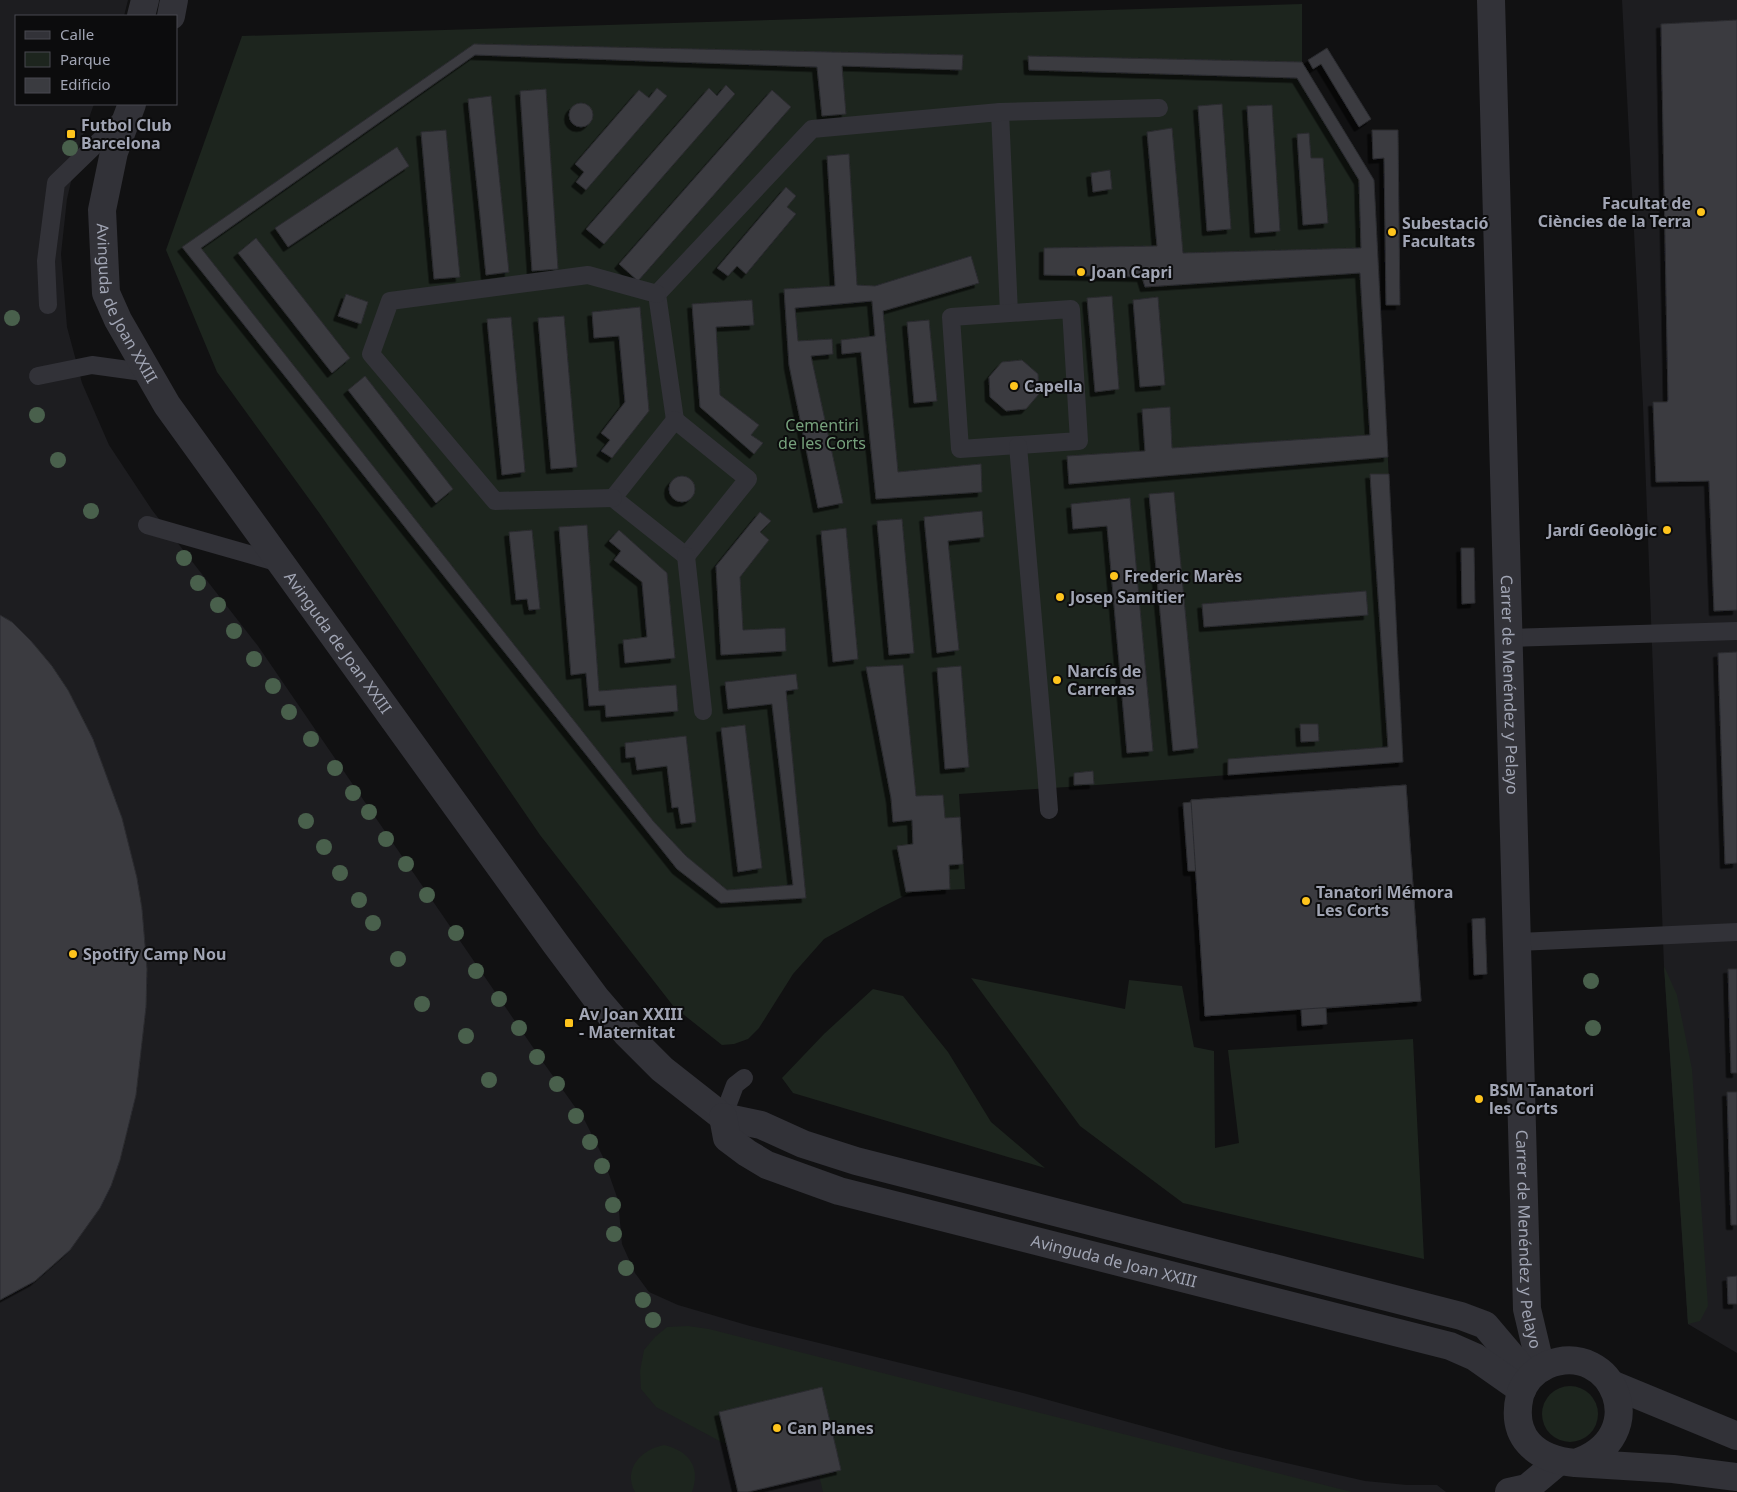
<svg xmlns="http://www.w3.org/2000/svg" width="1737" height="1492" viewBox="0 0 1737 1492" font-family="'Noto Sans',sans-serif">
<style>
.built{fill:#1d1d20}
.green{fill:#1d251e}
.building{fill:#3a3b40;stroke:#2b2b2f;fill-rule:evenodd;filter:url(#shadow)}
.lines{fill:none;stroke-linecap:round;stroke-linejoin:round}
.service{stroke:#323238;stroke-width:18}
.minor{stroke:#323238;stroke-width:28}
.tertiary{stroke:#323238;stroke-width:28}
.tree{fill:#49604c}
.poi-dot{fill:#fec41d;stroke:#0c0c0d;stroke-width:2}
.labels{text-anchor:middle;stroke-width:4;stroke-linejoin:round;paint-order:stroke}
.poi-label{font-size:16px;font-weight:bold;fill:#a1a5b4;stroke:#0c0c0d;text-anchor:start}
.street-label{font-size:16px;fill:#a1a5b4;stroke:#0c0c0d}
.park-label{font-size:16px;fill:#76a17c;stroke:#0c0c0d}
</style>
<defs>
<filter id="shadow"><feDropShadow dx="-4.5" dy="4.5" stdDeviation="0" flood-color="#0009"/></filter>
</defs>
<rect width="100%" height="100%" fill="#111112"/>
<!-- built -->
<g class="built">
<polygon points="0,0 128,0 124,16 16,16 16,104 94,104 80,143 67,199 61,254 67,327 82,383 109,445 152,510 258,646 543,1062 585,1121 603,1157 618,1200 622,1244 635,1273 649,1292 678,1305 750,1326 1023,1393 1226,1449 1365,1481 1407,1485 1437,1485 1446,1492 0,1492"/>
<polygon points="1622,0 1737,0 1737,1353 1688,1324 1664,966 1643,405"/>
</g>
<!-- green -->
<g class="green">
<polygon points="1302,4 1302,62 1374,180 1403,762 1083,786 959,794 965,889 912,892 880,908 824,939 793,974 759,1028 748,1039 734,1044 722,1045 674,1007 540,835 320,514 217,372 166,250 242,36"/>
<polygon points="1664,966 1677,995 1692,1069 1708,1306 1700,1321 1688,1324"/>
<polygon points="971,978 1125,1009 1129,980 1182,986 1194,1047 1214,1051 1215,1148 1239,1143 1228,1050 1413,1039 1424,1259 1183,1203 1080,1126"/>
<polygon points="873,989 903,996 948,1052 991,1122 1045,1168 793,1093 782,1078 824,1034"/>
<polygon points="688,1326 709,1329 1352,1492 823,1492 819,1475 748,1492 738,1492 727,1445 656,1407 641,1389 640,1371 644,1350 655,1337 667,1327"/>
<circle cx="1570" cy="1414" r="28"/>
<path d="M 664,1445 C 689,1451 701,1467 692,1492 L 635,1492 C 622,1469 642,1449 664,1445 Z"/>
</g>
<!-- building -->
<g class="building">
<polygon points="1737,20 1737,610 1714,611 1709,481 1656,482 1653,402 1667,402 1668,400 1661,24"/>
<polygon points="474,44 963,55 962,70 842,66 846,114 822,116 817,67 475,55 201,248 654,822 686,856 727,890 793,885 772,704 728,709 725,682 796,674 798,689 786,691 806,898 721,903 677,869 182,247"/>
<polygon points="1327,48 1371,119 1359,127 1321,64 1313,69 1308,60"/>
<polygon points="1028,56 1302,62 1374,180 1388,457 1069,484 1067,456 1145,451 1142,409 1170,407 1172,448 1370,435 1360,273 1145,287 1142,277 1044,275 1044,248 1157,246 1147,132 1172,128 1183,253 1361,248 1359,180 1297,78 1029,70"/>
<polygon points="726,85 735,94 604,244 586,229 709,88 717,96"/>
<polygon points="657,88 667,96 586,190 576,182 584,172 575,164 639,90 649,98"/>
<polygon points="546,89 558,269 532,271 520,91"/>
<polygon points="772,90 791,107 638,281 619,264"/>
<polygon points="491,96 509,272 486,275 468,99"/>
<circle cx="581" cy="115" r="12"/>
<polygon points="1222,104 1231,229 1207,231 1198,106"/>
<polygon points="1272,105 1280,231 1255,233 1247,106"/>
<polygon points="446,130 460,277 434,279 421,132"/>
<polygon points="1372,130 1398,130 1400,305 1386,305 1384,158 1373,159"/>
<polygon points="1309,133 1311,158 1323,158 1328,223 1303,225 1297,134"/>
<polygon points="397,147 409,166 288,247 275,228"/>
<polygon points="849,154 857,285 875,286 971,256 979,283 883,311 898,472 981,464 982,492 876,499 861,352 842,354 841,340 875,336 872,301 795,308 798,341 832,339 833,354 811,356 843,503 818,508 789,365 784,289 835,286 827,156"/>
<polygon points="1110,170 1112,189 1093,192 1091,173"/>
<polygon points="786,187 796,196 787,207 796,214 746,274 737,266 728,276 717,268"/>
<polygon points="256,238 350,358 332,373 238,253"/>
<polygon points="346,294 368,302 361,324 338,316"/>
<polygon points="1112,296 1119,389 1095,392 1087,298"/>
<polygon points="1158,297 1165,385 1140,387 1133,300"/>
<polygon points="752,300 754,325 716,327 720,395 759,425 751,435 763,443 754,454 700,407 692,304"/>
<polygon points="640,307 649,411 612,458 601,451 610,440 601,433 625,402 619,336 594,338 592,312"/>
<polygon points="564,316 577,467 551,469 538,318"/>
<polygon points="511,317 525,472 502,475 487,319"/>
<polygon points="929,320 937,401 914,403 907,322"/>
<polygon points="1022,360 1038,374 1039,394 1026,409 1006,411 990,397 989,377 1002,362"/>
<polygon points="365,376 453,489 436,503 348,390"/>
<polygon points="1370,474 1389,474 1403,762 1228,775 1228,759 1388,747"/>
<circle cx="682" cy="489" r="13"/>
<polygon points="1174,492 1198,748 1173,751 1149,494"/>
<polygon points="1130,498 1153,751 1127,753 1107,526 1073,529 1071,504"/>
<polygon points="982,511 984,537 948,541 959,650 937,653 924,517"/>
<polygon points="760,512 771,521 760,532 769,540 740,577 743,630 785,628 786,651 721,655 716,566"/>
<polygon points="902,519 914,653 889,655 877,521"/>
<polygon points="587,525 599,691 676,685 678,711 606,717 605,705 589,706 586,673 571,675 559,527"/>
<polygon points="846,528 858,659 833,662 821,531"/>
<polygon points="532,530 540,609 529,610 527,599 516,600 509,532"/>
<polygon points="619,530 667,573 675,658 625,663 623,640 647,637 642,582 614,560 621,551 609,541"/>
<polygon points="1461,548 1474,548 1475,603 1462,604"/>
<polygon points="1366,591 1368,615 1204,627 1202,604"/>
<polygon points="0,615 12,622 31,641 52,666 68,690 93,739 122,818 137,878 142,909 147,969 146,1007 136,1095 120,1160 111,1186 100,1208 70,1250 35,1281 0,1300"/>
<polygon points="1737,652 1737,863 1725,864 1718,653"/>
<polygon points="903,665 916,796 943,795 945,818 960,817 963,864 949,865 950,889 906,892 897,846 913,844 912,820 893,822 891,798 866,667"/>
<polygon points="961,666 969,767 945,769 937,668"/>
<polygon points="1300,724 1318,724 1319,741 1301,742"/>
<polygon points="745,725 762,868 738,872 721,728"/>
<polygon points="686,736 696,822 681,824 678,807 672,808 667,766 637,770 635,757 626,758 625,743"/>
<polygon points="1093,771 1094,784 1074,785 1074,773"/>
<path d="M 1406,785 L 1421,1001 L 1326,1008 L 1327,1024 L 1302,1026 L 1301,1009 L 1205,1016 L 1196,871 L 1188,871 L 1183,803 L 1191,802 L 1191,800 ZM 1339,874 L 1342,922 L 1273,927 L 1269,879 Z"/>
<polygon points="1406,785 1421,1001 1205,1016 1191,800"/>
<polygon points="1485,918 1487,974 1474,975 1472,919"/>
<polygon points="1728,969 1737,969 1737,1073 1731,1073"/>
<polygon points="1727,1092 1737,1092 1737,1225 1731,1225"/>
<polygon points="1737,1276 1737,1304 1728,1304 1727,1277"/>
<polygon points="822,1387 841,1470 748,1492 738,1492 719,1412"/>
</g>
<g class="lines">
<!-- service -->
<g class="service">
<polyline points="1000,112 1009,313"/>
<polyline points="48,305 46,261 56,183 123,118"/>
<polygon points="1071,309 1079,441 960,449 951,317"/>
<polyline points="38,376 92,365 150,373"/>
<polyline points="675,420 657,294 812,129 1000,112 1159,108"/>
<polygon points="675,420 748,479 686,556 613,498"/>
<polyline points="1018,446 1046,770 1049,810"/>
<polyline points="613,498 495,501 371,354 390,301 588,275 657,294"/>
<polyline points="147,525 280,563"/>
<polyline points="686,556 703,711"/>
<polyline points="1508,638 1737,631"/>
<polyline points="1518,942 1737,932"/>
<polyline points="723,1117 735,1085 744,1078"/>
</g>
<!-- minor -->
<g class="minor">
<path id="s1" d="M 1491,0 L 1527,1309 L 1541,1368"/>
<polyline points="1509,1492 1527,1488 1559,1461"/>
</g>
<!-- tertiary -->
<g class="tertiary">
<polyline points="141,16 145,0"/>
<polyline points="171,16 174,0"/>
<path id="s2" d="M 132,104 L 114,152 L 102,210 L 106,293 L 118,320 L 167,405 L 555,943 L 596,998 L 626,1033 L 662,1069 L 723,1117 L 761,1125 L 803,1144 L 856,1161 L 1461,1316 L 1485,1325 L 1529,1377"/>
<path id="s3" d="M 723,1117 L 727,1138 L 747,1153 L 767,1165 L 839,1191 L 1450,1346 L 1475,1357 L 1522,1390"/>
<polyline points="1611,1384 1737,1436"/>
<path d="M 1575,1463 C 1654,1438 1614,1338 1547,1365 C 1534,1371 1524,1382 1520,1395 C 1510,1437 1535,1459 1575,1463 L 1673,1469 L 1737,1477"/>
</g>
</g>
<!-- trees -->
<g class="tree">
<circle cx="70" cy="148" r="8"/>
<circle cx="12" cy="318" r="8"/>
<circle cx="37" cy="415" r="8"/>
<circle cx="58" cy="460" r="8"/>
<circle cx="91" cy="511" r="8"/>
<circle cx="184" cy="558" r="8"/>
<circle cx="198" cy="583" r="8"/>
<circle cx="218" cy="605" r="8"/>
<circle cx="234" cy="631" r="8"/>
<circle cx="254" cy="659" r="8"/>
<circle cx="273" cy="686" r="8"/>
<circle cx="289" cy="712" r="8"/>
<circle cx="311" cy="739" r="8"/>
<circle cx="335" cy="768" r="8"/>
<circle cx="353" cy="793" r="8"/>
<circle cx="369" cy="812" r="8"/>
<circle cx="306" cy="821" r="8"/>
<circle cx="386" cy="839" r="8"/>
<circle cx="324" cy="847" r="8"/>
<circle cx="406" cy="864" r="8"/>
<circle cx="340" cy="873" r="8"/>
<circle cx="427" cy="895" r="8"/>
<circle cx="359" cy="900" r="8"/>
<circle cx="373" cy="923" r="8"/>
<circle cx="456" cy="933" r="8"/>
<circle cx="398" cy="959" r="8"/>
<circle cx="476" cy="971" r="8"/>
<circle cx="1591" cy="981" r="8"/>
<circle cx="499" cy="999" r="8"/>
<circle cx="422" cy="1004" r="8"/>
<circle cx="519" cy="1028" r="8"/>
<circle cx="1593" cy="1028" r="8"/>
<circle cx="466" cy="1036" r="8"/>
<circle cx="537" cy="1057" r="8"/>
<circle cx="489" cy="1080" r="8"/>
<circle cx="557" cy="1084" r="8"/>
<circle cx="576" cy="1116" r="8"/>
<circle cx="590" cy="1142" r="8"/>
<circle cx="602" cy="1166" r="8"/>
<circle cx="613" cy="1205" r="8"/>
<circle cx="614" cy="1234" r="8"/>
<circle cx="626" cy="1268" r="8"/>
<circle cx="643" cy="1300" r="8"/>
<circle cx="653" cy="1320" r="8"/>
</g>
<!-- markers -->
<g class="poi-dot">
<rect x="66" y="129" width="10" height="10" rx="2.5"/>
<circle cx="1701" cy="212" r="5"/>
<circle cx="1392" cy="232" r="5"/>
<circle cx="1081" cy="272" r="5"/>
<circle cx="1014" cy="386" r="5"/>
<circle cx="1667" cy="530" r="5"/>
<circle cx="1114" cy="576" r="5"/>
<circle cx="1060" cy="597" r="5"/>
<circle cx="1057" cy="680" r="5"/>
<circle cx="1306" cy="901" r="5"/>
<circle cx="73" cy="954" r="5"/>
<rect x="564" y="1018" width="10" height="10" rx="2.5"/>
<circle cx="1479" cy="1099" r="5"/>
<circle cx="777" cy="1428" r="5"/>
</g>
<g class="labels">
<!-- poi labels -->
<g class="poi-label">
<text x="81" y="131">Futbol Club<tspan x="81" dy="18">Barcelona</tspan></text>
<text x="1691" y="209" text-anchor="end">Facultat de<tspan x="1691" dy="18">Ciències de la Terra</tspan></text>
<text x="1402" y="229">Subestació<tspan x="1402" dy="18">Facultats</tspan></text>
<text x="1091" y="278">Joan Capri</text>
<text x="1024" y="392">Capella</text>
<text x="1657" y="536" text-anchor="end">Jardí Geològic</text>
<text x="1124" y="582">Frederic Marès</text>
<text x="1070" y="603">Josep Samitier</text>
<text x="1067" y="677">Narcís de<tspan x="1067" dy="18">Carreras</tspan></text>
<text x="1316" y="898">Tanatori Mémora<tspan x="1316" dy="18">Les Corts</tspan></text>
<text x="83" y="960">Spotify Camp Nou</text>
<text x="579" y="1020">Av Joan XXIII<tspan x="579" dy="18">- Maternitat</tspan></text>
<text x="1489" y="1096">BSM Tanatori<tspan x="1489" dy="18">les Corts</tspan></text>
<text x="787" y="1434">Can Planes</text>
</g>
<!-- street labels -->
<g class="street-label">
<text dy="6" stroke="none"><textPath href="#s2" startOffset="209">Avinguda de Joan XXIII</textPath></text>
<text dy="6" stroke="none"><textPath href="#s2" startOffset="614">Avinguda de Joan XXIII</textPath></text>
<text dy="6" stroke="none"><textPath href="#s1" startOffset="685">Carrer de Menéndez y Pelayo</textPath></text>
<text dy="6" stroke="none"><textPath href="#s1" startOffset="1240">Carrer de Menéndez y Pelayo</textPath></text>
<text dy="6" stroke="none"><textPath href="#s3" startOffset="430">Avinguda de Joan XXIII</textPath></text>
</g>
<!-- park labels -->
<g class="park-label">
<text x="822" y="431">Cementiri<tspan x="822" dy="18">de les Corts</tspan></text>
</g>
</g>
<!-- legend -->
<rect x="15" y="15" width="162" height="90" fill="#0c0c0d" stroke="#484950"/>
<rect x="25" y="31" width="25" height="8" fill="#323238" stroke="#484950"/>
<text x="60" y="40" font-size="15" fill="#a1a5b4">Calle</text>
<rect x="25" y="52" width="25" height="15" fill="#1d251e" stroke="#484950"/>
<text x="60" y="65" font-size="15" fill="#a1a5b4">Parque</text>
<rect x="25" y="78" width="25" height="15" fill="#3a3b40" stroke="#484950"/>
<text x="60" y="90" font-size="15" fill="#a1a5b4">Edificio</text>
</svg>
